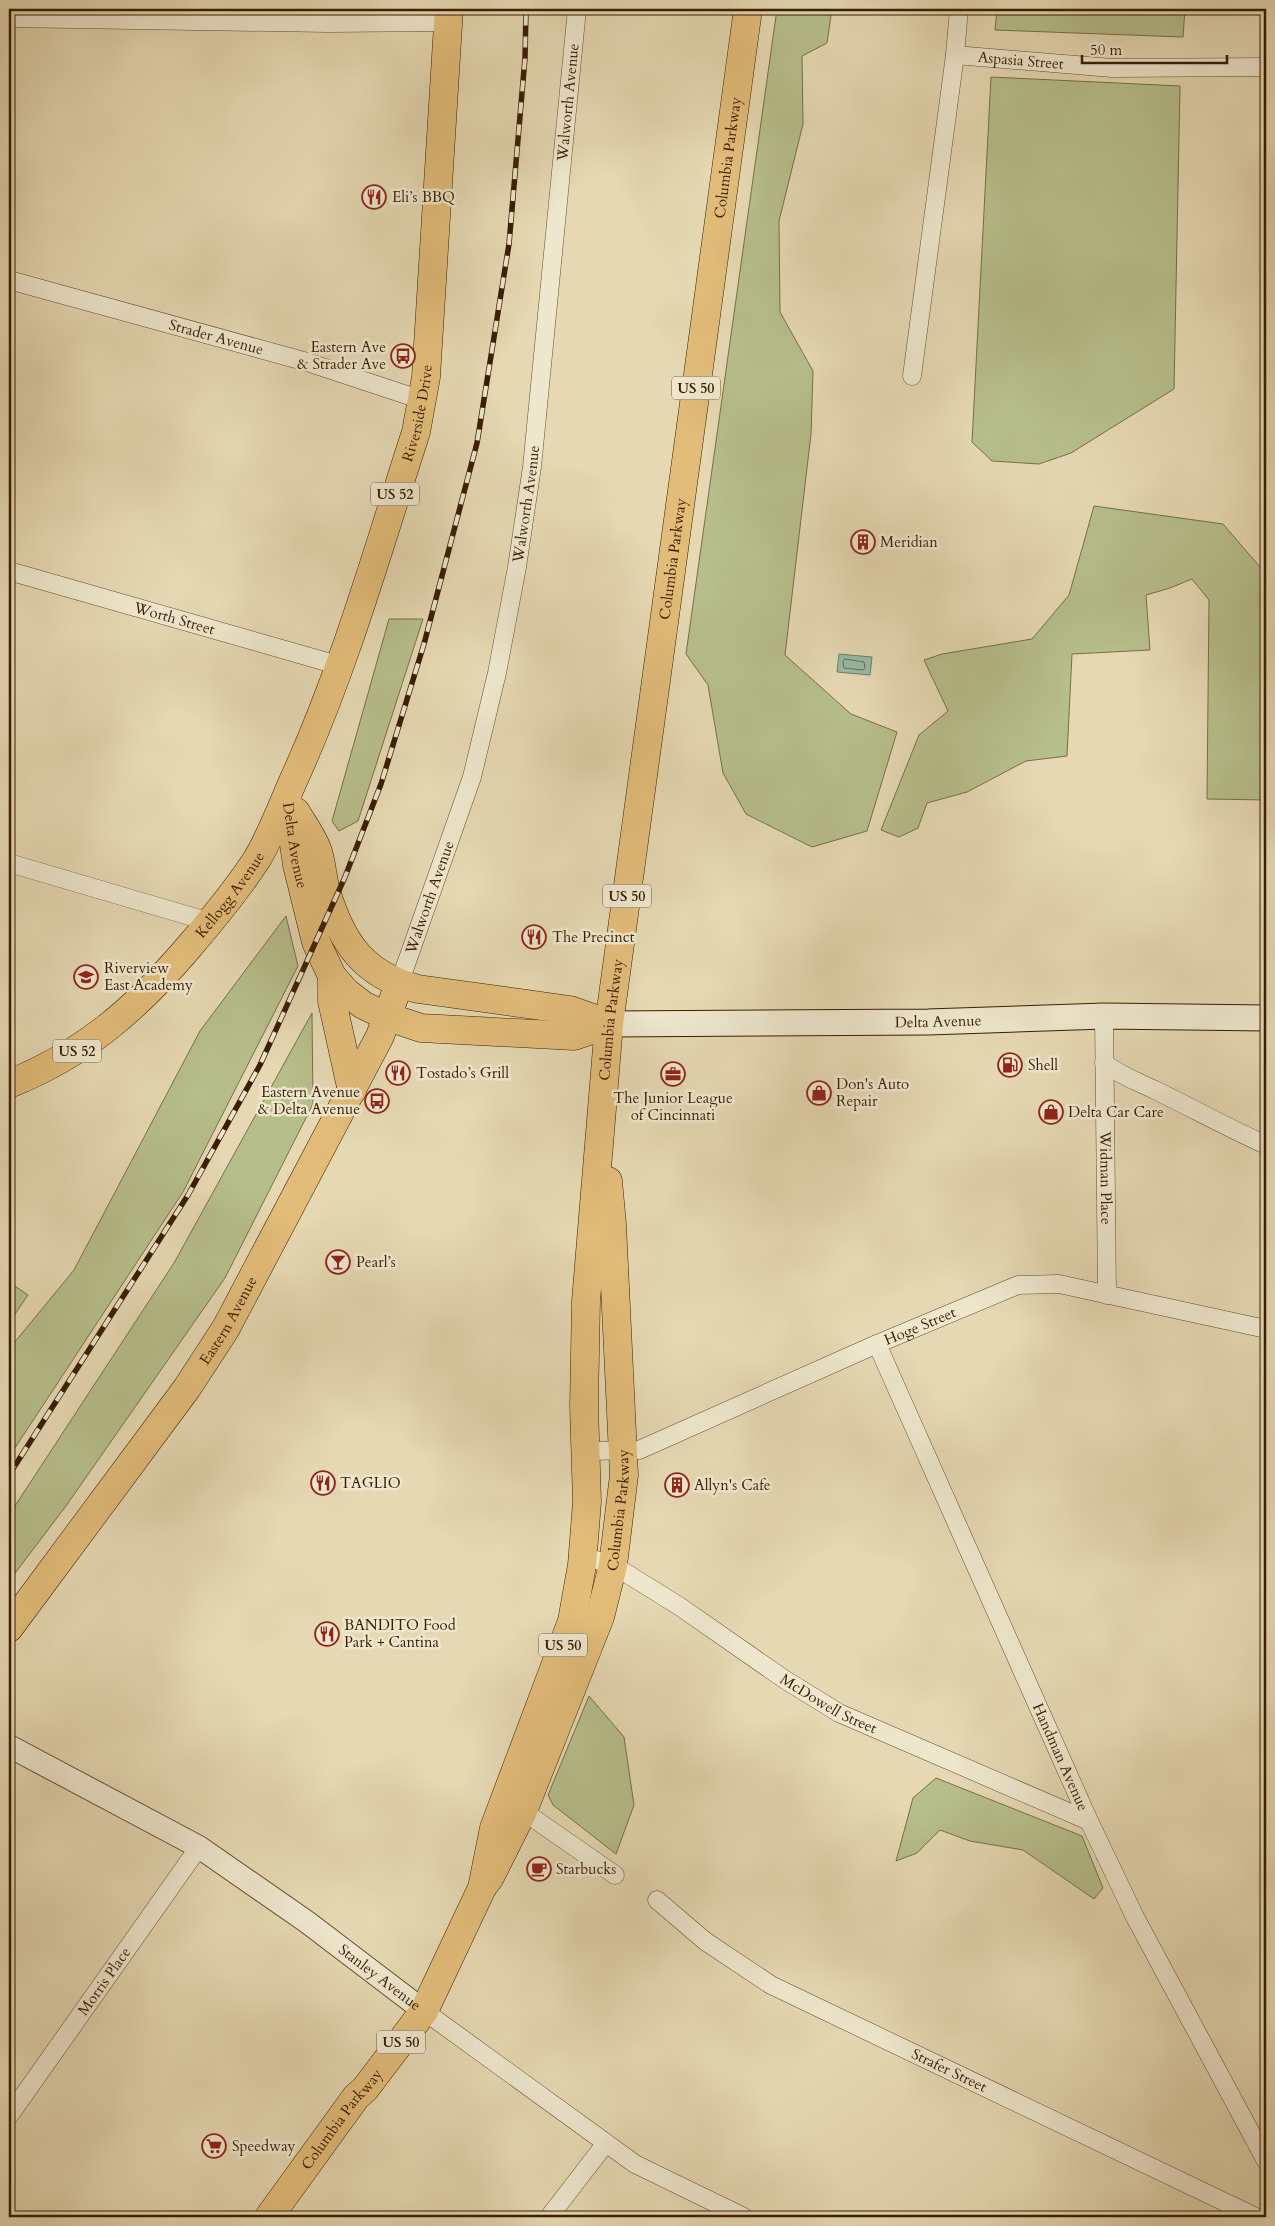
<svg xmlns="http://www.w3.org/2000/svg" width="1275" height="2226" viewBox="0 0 1275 2226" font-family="Cardo,serif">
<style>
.green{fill:#b6be8b;stroke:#786e46}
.water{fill:#97bba7;stroke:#717c65}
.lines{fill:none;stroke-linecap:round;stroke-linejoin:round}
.shore{stroke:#686c54;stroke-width:1}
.minor-casing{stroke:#644c2d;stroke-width:19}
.tertiary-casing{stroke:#644c2d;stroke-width:24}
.secondary-casing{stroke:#391d01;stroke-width:27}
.primary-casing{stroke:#391d01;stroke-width:29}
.trunk-casing{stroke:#391d01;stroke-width:29}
.minor{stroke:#eee6cd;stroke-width:18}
.tertiary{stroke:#eee6cd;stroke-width:22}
.secondary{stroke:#eee6cd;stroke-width:25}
.primary{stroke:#e2bc79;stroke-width:28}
.trunk{stroke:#e2bc79;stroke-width:28}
.rail-casing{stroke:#391d01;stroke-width:5.5}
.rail{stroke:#eee6cd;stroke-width:4;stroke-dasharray:11;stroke-linecap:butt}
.labels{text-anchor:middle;stroke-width:5;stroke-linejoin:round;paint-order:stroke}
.shield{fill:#eee6cd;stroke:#6f593e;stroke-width:1}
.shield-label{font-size:14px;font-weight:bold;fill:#391d01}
.street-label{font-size:15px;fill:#391d01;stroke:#eee6cd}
.poi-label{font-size:15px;fill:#391d01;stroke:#eee6cd;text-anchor:start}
</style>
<rect width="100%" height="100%" fill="#e5d8b2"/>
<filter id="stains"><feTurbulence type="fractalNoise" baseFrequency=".004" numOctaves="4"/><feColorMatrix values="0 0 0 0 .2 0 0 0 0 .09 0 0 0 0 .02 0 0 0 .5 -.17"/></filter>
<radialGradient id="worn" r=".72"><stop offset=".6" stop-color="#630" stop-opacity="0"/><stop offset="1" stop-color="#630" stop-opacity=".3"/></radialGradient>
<!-- green -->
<g class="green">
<polygon points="777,9 832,9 827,43 802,56 803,124 779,221 780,312 813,371 811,434 785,655 851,714 897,732 867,831 812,847 746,814 723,773 708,685 686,654"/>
<polygon points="997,9 1185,9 1183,37 995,30"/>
<polygon points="991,77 1180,86 1174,389 1071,453 1039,464 992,461 972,442"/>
<polygon points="1094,506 1223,524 1266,574 1266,800 1207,799 1209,600 1192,579 1170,588 1146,595 1150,650 1072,654 1067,756 1026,761 967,792 927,803 918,828 899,837 881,830 919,735 948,711 924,660 942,654 1032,639 1069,595"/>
<polygon points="389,619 423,619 358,821 339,831 332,821"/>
<polygon points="286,916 298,966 183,1192 9,1457 9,1353 14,1343 74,1270 200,1031"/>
<polygon points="312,1013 313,1104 225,1278 66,1506 9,1581 9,1515 174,1263"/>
<polygon points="9,1282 28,1295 9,1323"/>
<polygon points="589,1696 624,1737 634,1805 616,1854 553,1805 548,1795"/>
<polygon points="936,1778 1082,1836 1103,1888 1094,1899 1023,1850 970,1841 940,1830 917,1853 896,1861 913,1798"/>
</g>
<!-- water -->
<polygon class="water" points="839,654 872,657 870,675 837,672"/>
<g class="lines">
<!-- shore -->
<polygon class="shore" points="845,659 864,662 865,668 863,670 844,668 843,662"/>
<!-- minor casing -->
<g class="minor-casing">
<g id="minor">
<polyline points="9,18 327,23 448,22"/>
<path id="s1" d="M 955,55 L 1112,68 L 1266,67"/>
<path id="s2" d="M 9,280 L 307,362 L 422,400"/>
<polyline points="912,376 955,55 959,9"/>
<path id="s3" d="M 9,571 L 341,666"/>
<polyline points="9,863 210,922"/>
<path id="s4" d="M 399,984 L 472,777 L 497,673 L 517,567 L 532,467 L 577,9"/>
<path id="s5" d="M 1104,1016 L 1107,1295"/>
<path d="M 1104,1063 C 1121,1076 1136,1081 1155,1090 C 1192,1108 1228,1128 1266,1145"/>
<path id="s6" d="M 877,1344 L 1089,1821 L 1135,1917 L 1266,2161"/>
<path id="s7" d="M 587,1451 L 639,1450 L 877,1344 L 1018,1285 L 1059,1284 L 1266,1329"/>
<path id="s8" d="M 583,1556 L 613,1565 L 679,1606 L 784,1679 L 839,1713 L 1089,1821"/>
<polyline points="523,1811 615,1875"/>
<path id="s9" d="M 657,1900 L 705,1941 L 771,1985 L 1256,2217"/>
<polyline points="424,2011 635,2164 744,2217"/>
<path id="s10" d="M 9,2116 L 199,1847"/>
<polyline points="549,2217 606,2143"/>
</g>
</g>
<!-- tertiary casing -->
<g class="tertiary-casing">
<g id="tertiary">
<path id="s11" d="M 9,1746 L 199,1847 L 307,1922 L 424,2011"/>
</g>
</g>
<!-- secondary casing -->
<g class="secondary-casing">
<g id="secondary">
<path id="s12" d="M 609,1024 L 928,1022 L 1104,1016 L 1266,1018"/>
</g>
</g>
<!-- primary casing -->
<g class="primary-casing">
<g id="primary">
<path id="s13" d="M 287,796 L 297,865 L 316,942 L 332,976 L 346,992 L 363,1005 L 388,1017 L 421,1028 L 574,1036 L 609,1024"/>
<path d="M 296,812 C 303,824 312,836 317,849 C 322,862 322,877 326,891 C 342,944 364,975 418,989 L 570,1010 L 609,1024"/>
<polyline points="332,976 332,1001 352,1091"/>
<path id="s14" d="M 9,1084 C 84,1054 136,1009 188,948 C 212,920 237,890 257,859 C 272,834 282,806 294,779 C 345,667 378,549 416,432 L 426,377 L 449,9"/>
<path id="s15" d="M 9,1628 L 187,1388 L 226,1328 L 380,1036 L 399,984"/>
</g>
</g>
<!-- trunk casing -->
<g class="trunk-casing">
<g id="trunk">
<path id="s16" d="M 482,1888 L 494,1828 L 572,1621 L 582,1565 L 587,1502 L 584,1406 L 586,1301 L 609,1024 L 748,9"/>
<path id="s17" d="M 269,2217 L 356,2097 L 365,2089 L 424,2011 L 482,1888 L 490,1877 L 523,1811 L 600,1617 L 613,1565 L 624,1475 L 612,1224 L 608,1181"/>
</g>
</g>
<!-- minor -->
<use href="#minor" class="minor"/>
<!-- tertiary -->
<use href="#tertiary" class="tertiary"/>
<!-- secondary -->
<use href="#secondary" class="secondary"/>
<!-- primary -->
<use href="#primary" class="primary"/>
<!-- trunk -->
<use href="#trunk" class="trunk"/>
<!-- rail casing -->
<g class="rail-casing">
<polyline id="rail" points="9,1475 188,1195 260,1065 345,877 381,784 424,644 477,443 509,244 525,58 526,9"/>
</g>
<!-- rail -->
<use href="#rail" class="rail"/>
</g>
<!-- icons -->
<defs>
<g id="restaurant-ring" transform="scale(1.25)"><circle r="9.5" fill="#eee6cd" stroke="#8f2418" stroke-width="1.5"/><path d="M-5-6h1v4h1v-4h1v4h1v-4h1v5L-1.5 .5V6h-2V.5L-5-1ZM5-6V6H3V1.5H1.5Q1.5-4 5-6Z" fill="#8f2418"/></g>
<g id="bus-ring" transform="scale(1.25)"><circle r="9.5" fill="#eee6cd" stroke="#8f2418" stroke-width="1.5"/><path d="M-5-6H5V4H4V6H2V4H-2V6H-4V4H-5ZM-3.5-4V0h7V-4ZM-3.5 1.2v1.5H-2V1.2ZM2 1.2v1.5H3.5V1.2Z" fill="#8f2418"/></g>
<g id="building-ring" transform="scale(1.25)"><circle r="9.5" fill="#eee6cd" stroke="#8f2418" stroke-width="1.5"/><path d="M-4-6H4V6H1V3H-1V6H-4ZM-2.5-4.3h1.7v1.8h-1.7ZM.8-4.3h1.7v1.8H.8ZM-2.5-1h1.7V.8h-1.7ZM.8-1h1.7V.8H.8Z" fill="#8f2418"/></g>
<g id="school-ring" transform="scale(1.25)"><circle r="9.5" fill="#eee6cd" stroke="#8f2418" stroke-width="1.5"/><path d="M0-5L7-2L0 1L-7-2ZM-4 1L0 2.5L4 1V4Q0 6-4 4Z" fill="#8f2418"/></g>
<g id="fuel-ring" transform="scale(1.25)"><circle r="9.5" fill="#eee6cd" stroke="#8f2418" stroke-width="1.5"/><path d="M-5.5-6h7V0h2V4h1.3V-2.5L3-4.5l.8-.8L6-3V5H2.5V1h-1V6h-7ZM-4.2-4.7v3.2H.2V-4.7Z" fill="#8f2418"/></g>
<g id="office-ring" transform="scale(1.25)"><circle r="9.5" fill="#eee6cd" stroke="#8f2418" stroke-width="1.5"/><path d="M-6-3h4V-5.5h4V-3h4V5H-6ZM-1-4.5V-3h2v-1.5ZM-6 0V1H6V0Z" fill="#8f2418"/></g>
<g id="shop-ring" transform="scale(1.25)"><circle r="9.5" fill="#eee6cd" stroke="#8f2418" stroke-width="1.5"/><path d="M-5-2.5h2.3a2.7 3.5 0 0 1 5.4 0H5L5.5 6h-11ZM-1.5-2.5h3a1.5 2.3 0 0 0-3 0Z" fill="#8f2418"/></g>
<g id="bar-ring" transform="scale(1.25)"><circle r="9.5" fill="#eee6cd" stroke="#8f2418" stroke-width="1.5"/><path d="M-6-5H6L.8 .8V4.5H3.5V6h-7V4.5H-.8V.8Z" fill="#8f2418"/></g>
<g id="cafe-ring" transform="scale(1.25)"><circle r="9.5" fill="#eee6cd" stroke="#8f2418" stroke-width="1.5"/><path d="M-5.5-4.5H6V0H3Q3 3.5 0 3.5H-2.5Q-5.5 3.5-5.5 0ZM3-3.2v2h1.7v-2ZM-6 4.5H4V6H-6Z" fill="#8f2418"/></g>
<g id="supermarket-ring" transform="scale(1.25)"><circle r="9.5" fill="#eee6cd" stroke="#8f2418" stroke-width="1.5"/><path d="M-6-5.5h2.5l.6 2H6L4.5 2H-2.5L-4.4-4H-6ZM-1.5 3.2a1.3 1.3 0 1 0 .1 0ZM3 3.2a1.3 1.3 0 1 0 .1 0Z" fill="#8f2418"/></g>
</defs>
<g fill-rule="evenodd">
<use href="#restaurant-ring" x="374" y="197"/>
<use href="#bus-ring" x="403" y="356"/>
<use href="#building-ring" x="863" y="542"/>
<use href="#restaurant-ring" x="534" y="937"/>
<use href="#school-ring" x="86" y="977"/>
<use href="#fuel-ring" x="1010" y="1065"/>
<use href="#restaurant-ring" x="398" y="1073"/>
<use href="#office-ring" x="673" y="1074"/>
<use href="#shop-ring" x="819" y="1093"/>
<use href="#bus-ring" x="377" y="1101"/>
<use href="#shop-ring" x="1051" y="1112"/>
<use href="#bar-ring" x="338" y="1262"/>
<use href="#restaurant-ring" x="323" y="1483"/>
<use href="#building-ring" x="677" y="1485"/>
<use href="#restaurant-ring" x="327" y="1634"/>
<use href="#cafe-ring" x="539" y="1869"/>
<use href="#supermarket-ring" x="214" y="2146"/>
</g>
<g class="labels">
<!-- shield labels -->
<g class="shield">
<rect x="672" y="376.5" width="48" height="23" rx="4"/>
<rect x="371" y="482.5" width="48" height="23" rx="4"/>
<rect x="603" y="884.5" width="48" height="23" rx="4"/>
<rect x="53" y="1039.5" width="48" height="23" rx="4"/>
<rect x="539" y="1633.5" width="48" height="23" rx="4"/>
<rect x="377" y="2030.5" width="48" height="23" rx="4"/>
</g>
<g class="shield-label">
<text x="696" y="393">US 50</text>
<text x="395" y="499">US 52</text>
<text x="627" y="901">US 50</text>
<text x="77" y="1056">US 52</text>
<text x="563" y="1650">US 50</text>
<text x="401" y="2047">US 50</text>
</g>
<!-- street labels -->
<g class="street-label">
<text dy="5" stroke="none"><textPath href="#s1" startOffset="66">Aspasia Street</textPath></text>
<text dy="5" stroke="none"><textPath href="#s4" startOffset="902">Walworth Avenue</textPath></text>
<text dy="5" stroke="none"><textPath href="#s16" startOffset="1756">Columbia Parkway</textPath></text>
<text dy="5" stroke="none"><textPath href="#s2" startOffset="215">Strader Avenue</textPath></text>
<text dy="5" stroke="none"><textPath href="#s14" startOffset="815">Riverside Drive</textPath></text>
<text dy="5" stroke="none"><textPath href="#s4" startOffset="498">Walworth Avenue</textPath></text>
<text dy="5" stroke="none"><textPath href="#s16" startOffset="1351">Columbia Parkway</textPath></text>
<text dy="5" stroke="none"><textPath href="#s3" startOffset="172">Worth Street</textPath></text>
<text dy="5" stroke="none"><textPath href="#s13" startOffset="50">Delta Avenue</textPath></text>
<text dy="5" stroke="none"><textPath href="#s14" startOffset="295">Kellogg Avenue</textPath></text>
<text dy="5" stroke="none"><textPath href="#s4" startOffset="92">Walworth Avenue</textPath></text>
<text dy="5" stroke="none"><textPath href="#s16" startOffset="886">Columbia Parkway</textPath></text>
<text dy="5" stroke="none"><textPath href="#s12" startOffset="329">Delta Avenue</textPath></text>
<text dy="5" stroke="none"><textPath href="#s5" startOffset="162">Widman Place</textPath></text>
<text dy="5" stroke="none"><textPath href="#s15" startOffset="378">Eastern Avenue</textPath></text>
<text dy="5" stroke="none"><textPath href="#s7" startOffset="359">Hoge Street</textPath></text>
<text dy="5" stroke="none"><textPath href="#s17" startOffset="799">Columbia Parkway</textPath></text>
<text dy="5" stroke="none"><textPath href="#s8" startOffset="288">McDowell Street</textPath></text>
<text dy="5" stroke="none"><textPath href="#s6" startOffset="452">Handman Avenue</textPath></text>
<text dy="5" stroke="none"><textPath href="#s11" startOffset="438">Stanley Avenue</textPath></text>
<text dy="5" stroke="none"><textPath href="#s10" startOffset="165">Morris Place</textPath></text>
<text dy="5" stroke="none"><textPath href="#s9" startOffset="340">Strafer Street</textPath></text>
<text dy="5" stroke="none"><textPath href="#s17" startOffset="122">Columbia Parkway</textPath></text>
</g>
<!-- poi labels -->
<g class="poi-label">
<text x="392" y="202">Eli’s BBQ</text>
<text x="386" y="352" text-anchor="end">Eastern Ave<tspan x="386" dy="17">&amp; Strader Ave</tspan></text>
<text x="880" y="547">Meridian</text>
<text x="552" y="942">The Precinct</text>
<text x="104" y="973">Riverview<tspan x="104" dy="17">East Academy</tspan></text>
<text x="1028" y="1070">Shell</text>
<text x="416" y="1078">Tostado’s Grill</text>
<text x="836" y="1089">Don's Auto<tspan x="836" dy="17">Repair</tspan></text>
<text x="360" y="1097" text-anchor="end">Eastern Avenue<tspan x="360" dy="17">&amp; Delta Avenue</tspan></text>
<text x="673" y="1103" text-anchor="middle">The Junior League<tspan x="673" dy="17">of Cincinnati</tspan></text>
<text x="1068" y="1117">Delta Car Care</text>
<text x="356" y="1267">Pearl’s</text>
<text x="340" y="1488">TAGLIO</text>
<text x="694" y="1490">Allyn's Cafe</text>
<text x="344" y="1630">BANDITO Food<tspan x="344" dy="17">Park + Cantina</tspan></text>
<text x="556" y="1874">Starbucks</text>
<text x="232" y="2151">Speedway</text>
</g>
</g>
<!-- margin -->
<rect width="1275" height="2226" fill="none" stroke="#e5d8b2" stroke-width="30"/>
<rect x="10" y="10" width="1255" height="2206" fill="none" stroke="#391d01" stroke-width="2.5"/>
<rect x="15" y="15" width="1245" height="2196" fill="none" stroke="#391d01"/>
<!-- scale -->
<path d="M1082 55v8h145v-8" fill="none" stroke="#391d01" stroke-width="2.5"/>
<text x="1090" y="55" font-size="15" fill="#391d01" stroke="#eee6cd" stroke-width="4" paint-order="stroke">50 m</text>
<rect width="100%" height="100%" filter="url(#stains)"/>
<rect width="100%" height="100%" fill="url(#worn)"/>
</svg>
